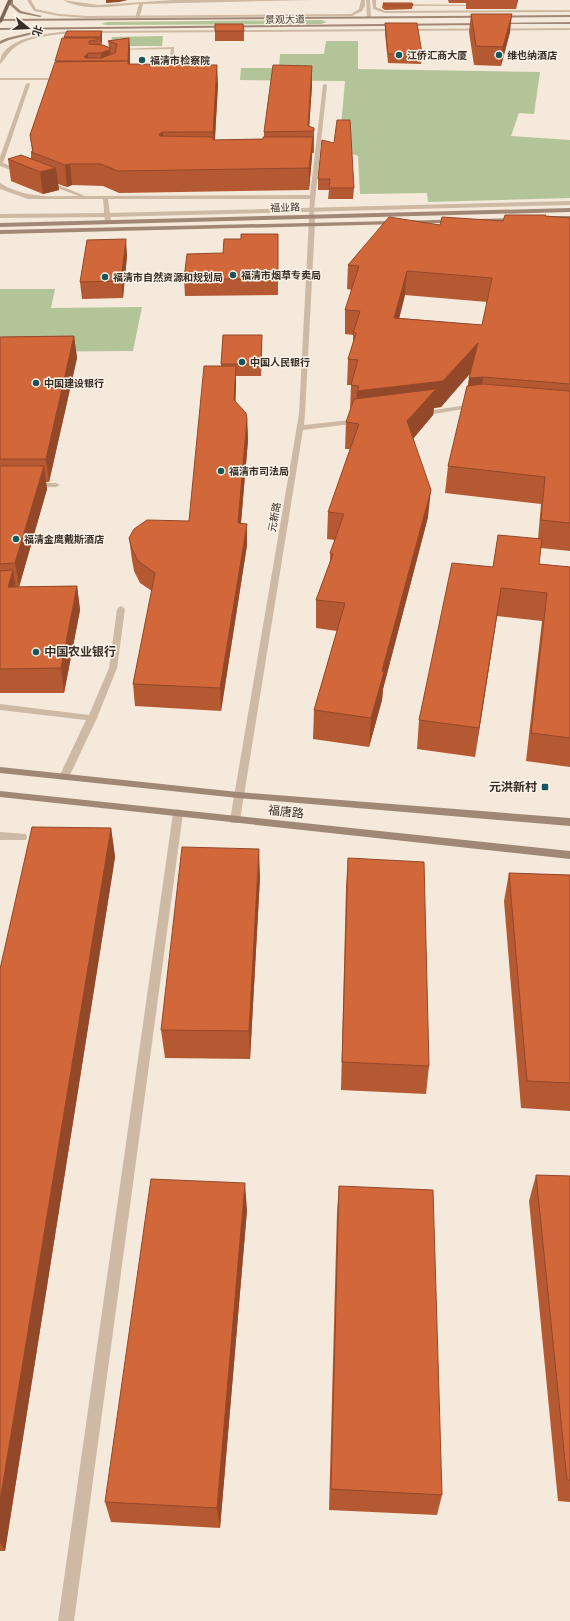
<svg xmlns="http://www.w3.org/2000/svg" width="570" height="1621" viewBox="0 0 570 1621" font-family="Roboto,'Noto Sans SC',sans-serif">
<style>
.green{fill:#b3c598}
.lines{fill:none;stroke-linecap:round;stroke-linejoin:round}
.lane{fill:#cdb9a4;fill-rule:evenodd}
.street{fill:#cdb9a4;fill-rule:evenodd}
.secondary{fill:#a18876;fill-rule:evenodd}
.primary{fill:#7c6556;fill-rule:evenodd}
.wall{fill:#b55932;fill-rule:evenodd}
.shaded-wall{fill:#934829}
.building{fill:#d2673a;stroke:#934829;fill-rule:evenodd}
.poi-dot{fill:#18555e;stroke:#fbf3e7;stroke-width:1.5}
.labels{text-anchor:middle;stroke-width:3;stroke-linejoin:round;paint-order:stroke}
.far-street-label{font-size:10px;fill:#382d27;stroke:#fbf3e7}
.far-poi-label{font-size:10px;font-weight:bold;fill:#382d27;stroke:#fbf3e7;text-anchor:start}
.poi-label{font-size:12px;font-weight:bold;fill:#382d27;stroke:#fbf3e7;text-anchor:start}
.street-label{font-size:12px;fill:#382d27;stroke:#fbf3e7}
</style>
<rect width="100%" height="100%" fill="#f4e9da"/>
<!-- green -->
<g class="green">
<polygon points="321,20 327,22 321,24 106,25 101,24 107,22"/>
<polygon points="163,36 162,46 110,46 112,37"/>
<polygon points="326,41 358,41 358,69 540,72 534,114 519,113 511,136 570,140 570,198 428,202 427,193 360,194 358,156 339,150 345,81 240,80 241,68 279,68 280,54 324,54"/>
<polygon points="0,289 55,289 51,308 142,307 133,351 0,352"/>
</g>
<g class="lines">
<!-- lane -->
<g class="lane">
<polygon points="27,0 31,0 36,9 59,14 87,16 351,14 359,9 361,0 365,0 365,6 362,11 352,16 87,18 59,16 34,11"/>
<polygon points="372,0 376,0 376,7 385,11 570,10 570,12 385,13 373,9"/>
<path d="M 570,28 L 570,30 L 75,33 C 55,35 31,35 14,48 C 8,52 5,60 0,64 C 0,36 55,32 75,31 Z"/>
<polygon points="570,201 570,205 108,217 0,218 0,214 108,213"/>
</g>
<!-- street -->
<g class="street">
<path d="M 63,0 L 98,5 L 173,0 L 312,0 L 143,4 L 139,19 L 137,20 L 135,19 L 139,4 C 115,6 85,12 63,0 Z"/>
<polygon points="366,0 370,0 371,17 369,18 367,17"/>
<polygon points="401,4 472,5 474,6 400,6"/>
<polygon points="174,47 172,78 170,79 168,78 171,49 117,50 115,49"/>
<polygon points="0,78 62,78 64,79 62,80 0,80"/>
<polygon points="28,83 30,84 3,163 23,171 24,172 21,174 0,166 0,157 26,84"/>
<path d="M 325,84 L 327,85 L 314,210 L 315,223 L 305,414 L 304,425 L 359,419 L 363,421 L 359,423 L 303,430 L 240,820 L 239,823 L 231,823 L 230,820 L 299,414 L 310,199 L 108,199 L 111,222 L 108,224 L 105,222 L 103,199 L 28,199 L 0,189 L 0,183 C 26,199 49,196 79,196 L 44,183 L 43,182 L 46,180 L 85,196 L 310,195 L 323,85 Z"/>
<polygon points="474,404 476,405 476,407 421,416 418,414 421,412"/>
<polygon points="31,483 56,483 60,485 56,487 31,487"/>
<polygon points="121,606 125,609 117,668 97,718 69,777 67,779 61,779 59,777 86,720 0,710 0,704 89,715 109,668 117,609"/>
<polygon points="178,809 183,813 74,1621 58,1621 173,813"/>
<polygon points="0,832 26,834 27,837 26,840 0,840"/>
</g>
<!-- secondary -->
<g class="secondary">
<polygon points="9,0 13,0 13,4 21,11 42,16 40,17 19,13 10,5"/>
<polygon points="570,15 570,17 0,21 0,19"/>
<polygon points="570,22 570,24 496,24 498,23"/>
<polygon points="483,23 482,25 0,30 0,28"/>
<polygon points="32,32 33,34 9,40 0,44 0,41 7,38"/>
<polygon points="570,208 570,212 0,227 0,223"/>
<polygon points="570,216 570,220 552,220 549,218 552,216"/>
<polygon points="520,218 521,219 518,221 0,234 0,230"/>
<polygon points="0,767 238,792 570,818 570,826 238,798 0,773"/>
<polygon points="0,791 570,851 570,859 0,797"/>
</g>
<!-- primary -->
<polygon class="primary" points="8,0 12,0 2,22 0,23 0,18"/>
</g>
<!-- wall -->
<g class="wall">
<polygon points="448,0 518,0 516,9 466,9 466,3 449,3"/>
<polygon points="383,3 413,5 412,9 385,10 382,8"/>
<polygon points="471,14 510,32 501,66 474,65 469,32"/>
<polygon points="385,23 422,54 421,64 388,63 385,33"/>
<polygon points="102,31 102,41 101,45 109,47 108,41 129,38 130,51 130,64 218,84 215,140 263,139 264,137 264,132 312,85 309,126 314,128 314,153 312,153 309,190 119,193 103,186 72,185 67,187 58,184 59,190 43,194 11,181 8,159 31,159 31,152 32,151 30,135 64,38 64,37"/>
<rect x="215" y="31" width="29" height="10"/>
<polygon points="322,140 354,188 353,199 328,199 329,190 318,190 318,179"/>
<path d="M 545,216 L 570,218 L 570,551 L 541,548 L 539,564 L 570,567 L 570,767 L 526,761 L 542,621 L 497,616 L 475,757 L 417,749 L 419,720 L 493,567 L 538,539 L 541,504 L 445,493 L 448,466 L 468,385 L 470,373 L 441,407 L 434,408 L 433,415 L 413,439 L 428,517 L 383,689 L 382,700 L 369,747 L 313,739 L 314,710 L 337,631 L 316,628 L 316,600 L 330,562 L 330,553 L 335,540 L 327,539 L 328,512 L 350,449 L 345,449 L 346,422 L 350,411 L 351,385 L 347,385 L 348,359 L 353,344 L 353,335 L 345,334 L 345,310 L 352,290 L 347,289 L 348,265 L 440,225 L 503,221 ZM 405,295 L 487,302 L 482,325 L 399,318 Z"/>
<polygon points="278,234 278,295 185,296 184,279 223,253 241,239"/>
<polygon points="127,255 123,298 82,299 80,282"/>
<polygon points="262,335 261,376 236,376 235,402 247,419 248,440 241,523 247,545 221,711 135,706 133,684 152,591 140,583 134,571 132,560 129,538 189,521 221,366 221,364"/>
<polygon points="74,336 77,358 49,482 46,482 47,489 19,587 77,586 80,610 64,693 0,693 0,337"/>
<polygon points="111,828 115,857 5,1551 0,1551 0,969"/>
<polygon points="348,858 429,1066 426,1094 341,1090 346,887"/>
<polygon points="509,873 570,875 570,1111 521,1108 504,901"/>
<polygon points="260,877 250,1059 165,1058 161,1030"/>
<polygon points="536,1175 570,1176 570,1502 558,1501 529,1201"/>
<polygon points="339,1186 442,1495 437,1515 329,1510 337,1212"/>
<polygon points="247,1210 220,1528 111,1522 105,1502"/>
</g>
<!-- shaded-wall -->
<g class="shaded-wall">
<polygon points="106,0 128,0 119,2 106,3"/>
<polygon points="517,0 518,0 516,9"/>
<polygon points="512,14 510,32 501,66 503,47"/>
<polygon points="102,31 102,41 101,46 100,37"/>
<polygon points="129,38 130,51 129,76 128,62"/>
<polygon points="110,48 111,61 101,62 101,53"/>
<polygon points="88,53 89,62 84,57"/>
<polygon points="217,65 218,84 214,153 213,132"/>
<polygon points="312,66 312,85 309,131 308,131"/>
<polygon points="163,132 164,154 159,134"/>
<polygon points="313,137 312,158 309,190 309,168"/>
<polygon points="70,164 72,185 67,187 65,165"/>
<polygon points="56,168 59,190 43,194 40,172"/>
<polygon points="126,239 127,255 123,298 121,281"/>
<polygon points="407,271 405,295 393,343 394,318"/>
<polygon points="262,335 262,348 261,376 261,364"/>
<polygon points="74,336 77,358 49,482 46,459"/>
<polygon points="478,343 475,368 441,407 434,408 433,415 405,448 356,417 357,391"/>
<polygon points="236,366 236,386 235,421 234,400"/>
<polygon points="483,377 480,403 466,404 469,378"/>
<polygon points="247,419 248,440 239,545 238,523"/>
<polygon points="44,466 47,489 19,587 15,563"/>
<polygon points="431,490 428,517 383,689 382,700 369,747 371,718 382,671"/>
<polygon points="247,524 247,545 221,711 220,688"/>
<polygon points="13,570 17,594 8,587"/>
<polygon points="77,586 80,610 64,693 61,668"/>
<polygon points="501,588 497,616 475,757 479,728"/>
<polygon points="111,828 115,857 5,1551 0,1542 0,1501"/>
<polygon points="259,849 260,877 250,1059 249,1031"/>
<polygon points="245,1183 247,1210 220,1528 217,1508"/>
</g>
<!-- building -->
<g class="building">
<polygon points="383,3 412,3 413,5 386,5"/>
<polygon points="471,14 512,14 503,47 476,46"/>
<polygon points="385,23 417,23 422,54 388,54"/>
<polygon points="215,24 243,24 244,31 215,31"/>
<polygon points="67,31 102,31 100,37 64,37"/>
<polygon points="62,38 98,38 97,40 89,41 89,44 103,45 110,48 109,50 101,53 88,53 84,57 86,58 101,58 115,53 117,44 108,41 129,38 128,62 128,61 55,61"/>
<polygon points="128,61 128,64 217,65 213,132 163,132 159,134 160,136 213,137 213,140 263,139 263,137 313,137 309,168 118,171 101,164 70,164 65,165 31,152 33,151 30,135 55,62"/>
<polygon points="273,65 312,66 308,126 314,128 314,131 264,132"/>
<polygon points="337,120 350,120 354,188 329,188 330,179 318,179 322,140 334,143"/>
<polygon points="21,155 56,168 40,172 8,159"/>
<path d="M 505,215 L 546,215 L 545,216 L 570,218 L 570,384 L 483,377 L 469,378 L 478,343 L 443,381 L 357,391 L 359,386 L 351,385 L 358,360 L 348,359 L 356,333 L 353,333 L 360,311 L 345,310 L 359,266 L 348,265 L 389,217 L 440,225 L 442,217 L 503,221 ZM 407,271 L 492,278 L 482,325 L 394,318 Z"/>
<polygon points="241,234 278,234 278,279 184,279 187,254 223,253 224,239 241,239"/>
<polygon points="126,239 121,281 80,282 87,240"/>
<polygon points="223,335 262,335 261,364 221,364"/>
<polygon points="74,336 46,459 0,459 0,337"/>
<polygon points="204,366 236,366 234,400 246,413 247,419 238,523 247,524 220,688 133,684 155,573 138,561 132,549 129,538 134,529 147,520 189,521"/>
<polygon points="483,384 570,391 570,523 541,520 545,477 448,466 467,386"/>
<polygon points="436,389 407,421 431,490 382,671 384,672 371,718 314,710 345,603 316,600 333,554 330,553 344,514 328,512 359,424 346,422 354,399"/>
<polygon points="0,466 44,466 15,563 0,564"/>
<polygon points="498,535 542,539 539,564 570,567 570,738 531,733 547,593 501,588 479,728 419,720 452,563 493,567"/>
<polygon points="13,570 8,587 77,586 61,668 0,669 0,571"/>
<polygon points="32,827 111,828 0,1501 0,969"/>
<polygon points="182,847 259,849 249,1031 161,1030"/>
<polygon points="348,858 424,862 429,1066 342,1062"/>
<polygon points="509,873 570,875 570,1083 527,1081"/>
<polygon points="536,1175 570,1176 570,1480 567,1480"/>
<polygon points="151,1179 245,1183 217,1508 105,1502"/>
<polygon points="339,1186 433,1190 442,1495 331,1489"/>
</g>
<!-- markers -->
<g class="poi-dot">
<circle cx="399" cy="55" r="4"/>
<circle cx="499" cy="55" r="4"/>
<circle cx="142" cy="60" r="4"/>
<circle cx="233" cy="275" r="4"/>
<circle cx="105" cy="277" r="4"/>
<circle cx="242" cy="362" r="4"/>
<circle cx="36" cy="383" r="4"/>
<circle cx="221" cy="471" r="4"/>
<circle cx="16" cy="539" r="4"/>
<circle cx="36" cy="652" r="4"/>
<rect x="541" y="783" width="8" height="8" rx="2"/>
</g>
<g class="labels">
<!-- far-street labels -->
<g class="far-street-label">
<text transform="translate(285 19) rotate(-1)" y="4">景观大道</text>
<text transform="translate(285 207) rotate(-2)" y="4">福业路</text>
<text transform="translate(274 517) rotate(-80)" y="4">元新路</text>
</g>
<!-- far-poi labels -->
<g class="far-poi-label">
<text x="407" y="59">江侨汇商大厦</text>
<text x="507" y="59">维也纳酒店</text>
<text x="150" y="64">福清市检察院</text>
<text x="241" y="279">福清市烟草专卖局</text>
<text x="113" y="281">福清市自然资源和规划局</text>
<text x="250" y="366">中国人民银行</text>
<text x="44" y="387">中国建设银行</text>
<text x="229" y="475">福清市司法局</text>
<text x="24" y="543">福清金鹰戴斯酒店</text>
</g>
<!-- poi labels -->
<g class="poi-label">
<text x="44" y="656">中国农业银行</text>
<text x="537" y="791" text-anchor="end">元洪新村</text>
</g>
<!-- street labels -->
<g class="street-label">
<text transform="translate(286 812) rotate(6)" y="4">福唐路</text>
</g>
</g>
<!-- north arrow -->
<g transform="translate(28 28) rotate(108)" stroke="#fbf3e7" stroke-width="3" paint-order="stroke">
<path d="M0-3L7 15L0 10L-7 15Z" fill="#382d27"/>
<text y="-6" font-size="11" font-weight="bold" text-anchor="middle" fill="#382d27">北</text>
</g>
</svg>
